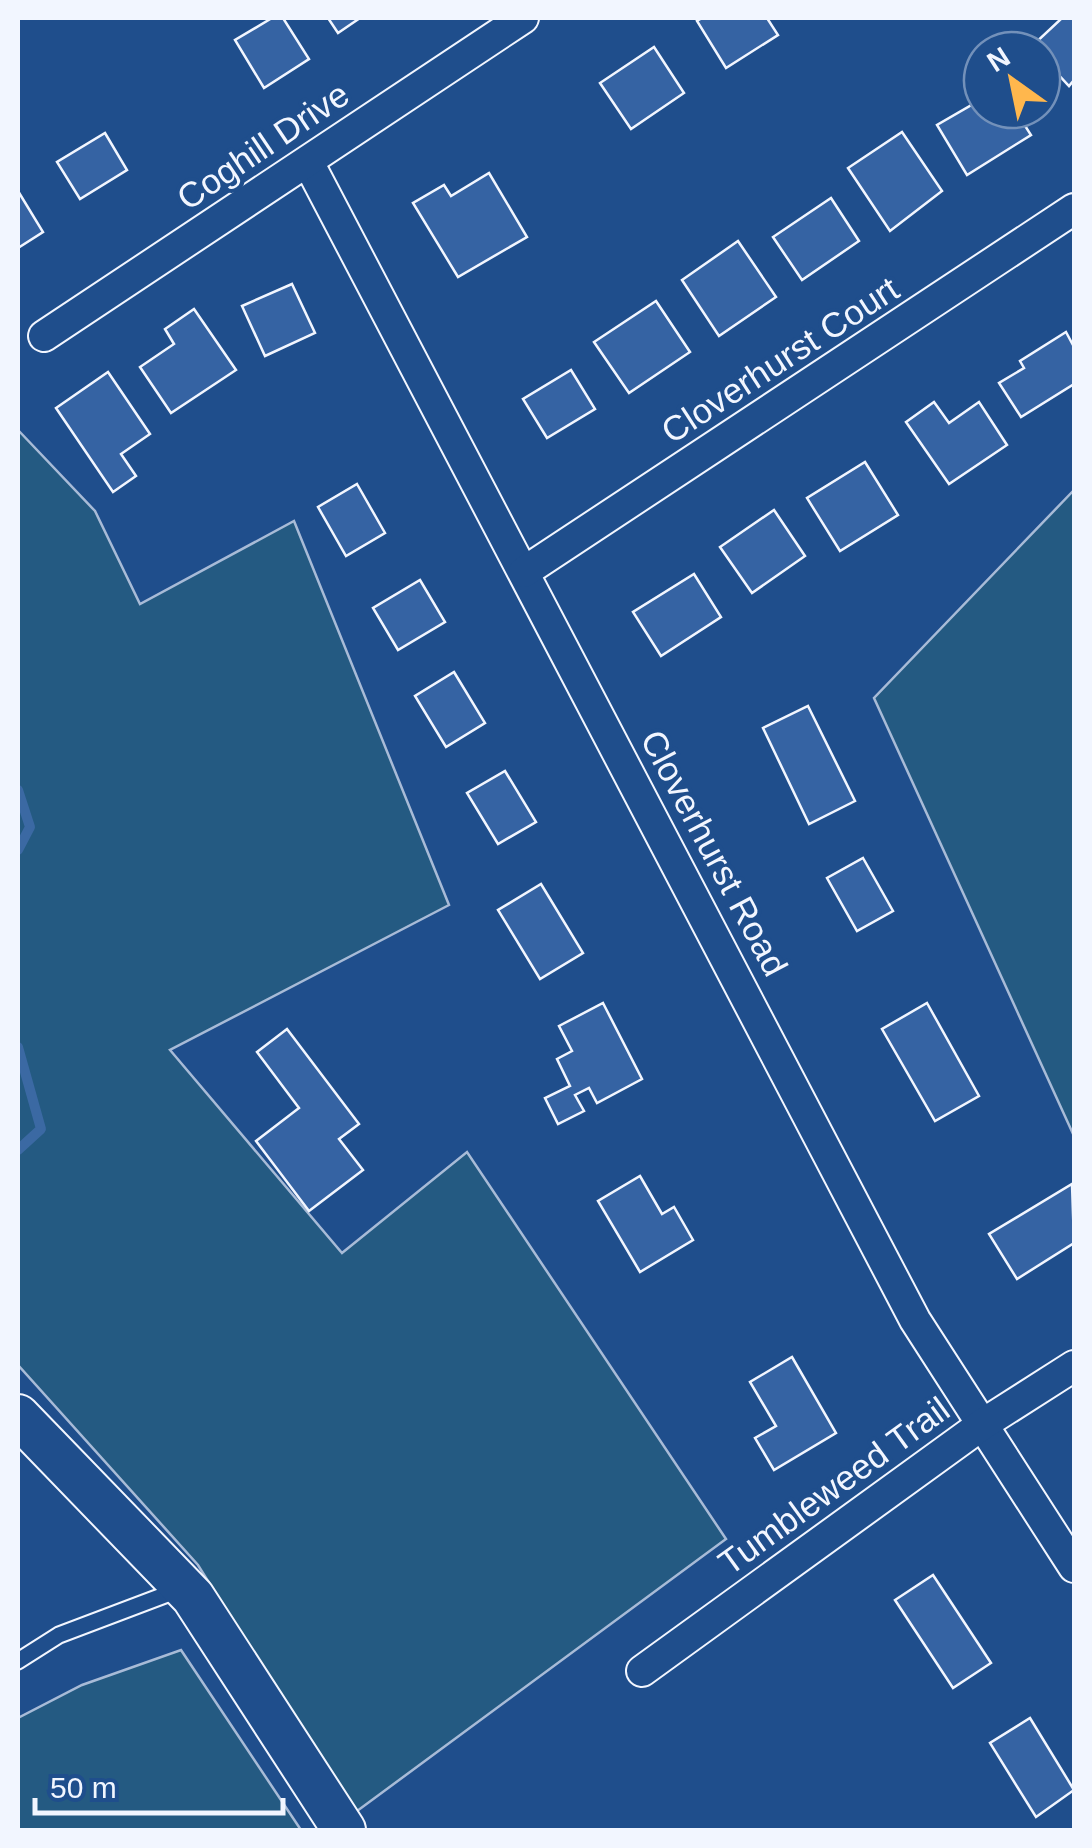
<svg xmlns="http://www.w3.org/2000/svg" width="1092" height="1848" viewBox="0 0 1092 1848" font-family="Arial,sans-serif">
<style>
.green{fill:#245a82;stroke:#a8bbd7;stroke-width:2.5}
.lines{fill:none;stroke-linecap:round;stroke-linejoin:round}
.stream{stroke:#3b69a3;stroke-width:10}
.building{fill:#3563a3;stroke:#f2f6ff;stroke-width:2.5}
.lane-casing{stroke:#f2f6ff;stroke-width:19}
.street-casing{stroke:#f2f6ff;stroke-width:34}
.secondary-casing{stroke:#f2f6ff;stroke-width:46}
.lane{stroke:#1f4e8c;stroke-width:15}
.street{stroke:#1f4e8c;stroke-width:30}
.secondary{stroke:#1f4e8c;stroke-width:42}
.labels{text-anchor:middle;stroke-width:8;stroke-linejoin:round;paint-order:stroke}
.street-label{font-size:35px;fill:#f2f6ff;stroke:#1f4e8c}
</style>
<rect width="100%" height="100%" fill="#1f4e8c"/>
<!-- green -->
<g class="green">
<polygon points="18,430 95,511 140,604 294,521 449,905 170,1050 342,1253 467,1152 726,1539 353,1814 198,1565 18,1365"/>
<polygon points="1074,490 1074,1136 874,698"/>
<polygon points="181,1650 301,1830 18,1830 18,1718 82,1685"/>
</g>
<g class="lines">
<!-- stream -->
<g class="stream">
<polyline points="18,790 30,827 18,850"/>
<polyline points="18,1047 41,1129 18,1150"/>
</g>
</g>
<!-- building -->
<g class="building">
<polygon points="272,18 283,18 309,59 264,88 235,40"/>
<polygon points="328,18 360,18 338,33"/>
<polygon points="702,18 767,18 778,35 726,68 697,21"/>
<polygon points="1062,18 1074,18 1074,80 1069,86 1042,57 1042,50 1032,46"/>
<polygon points="654,47 684,93 631,129 600,83"/>
<polygon points="982,99 982,110 1015,110 1031,135 967,175 937,125"/>
<polygon points="902,132 942,191 890,231 848,168"/>
<polygon points="105,133 127,170 80,199 57,162"/>
<polygon points="489,173 527,237 458,277 413,203 444,185 451,196"/>
<polygon points="18,191 43,232 18,248"/>
<polygon points="831,198 859,241 802,280 773,237"/>
<polygon points="738,241 776,297 719,336 682,280"/>
<polygon points="292,284 315,333 265,356 242,306"/>
<polygon points="656,301 690,352 629,393 594,342"/>
<polygon points="194,309 236,370 171,413 140,367 174,344 165,329"/>
<polygon points="1066,332 1074,347 1074,384 1021,417 999,383 1024,368 1020,361"/>
<polygon points="571,370 595,409 547,438 523,399"/>
<polygon points="108,372 150,434 121,454 136,476 113,492 56,408"/>
<polygon points="934,402 949,423 979,402 1007,445 949,484 906,422"/>
<polygon points="865,462 898,515 840,551 807,498"/>
<polygon points="357,484 385,533 346,556 318,507"/>
<polygon points="774,510 805,556 752,593 720,547"/>
<polygon points="694,574 721,617 661,656 633,612"/>
<polygon points="420,580 445,622 398,650 373,608"/>
<polygon points="454,672 485,723 446,747 415,696"/>
<polygon points="808,706 855,801 809,824 763,728"/>
<polygon points="505,771 536,822 498,844 467,793"/>
<polygon points="863,858 893,911 857,931 827,878"/>
<polygon points="541,884 583,953 540,979 498,910"/>
<polygon points="603,1003 642,1079 597,1103 589,1088 575,1095 584,1111 558,1124 545,1098 570,1086 557,1059 572,1051 559,1026"/>
<polygon points="927,1003 979,1096 935,1121 882,1029"/>
<polygon points="287,1029 359,1124 339,1139 363,1170 309,1211 256,1141 299,1108 257,1052"/>
<polygon points="640,1176 662,1214 674,1207 693,1240 640,1272 598,1201"/>
<polygon points="1072,1184 1074,1243 1017,1279 989,1234"/>
<polygon points="792,1357 836,1433 774,1470 755,1438 776,1426 750,1382"/>
<polygon points="933,1575 991,1663 953,1688 895,1600"/>
<polygon points="1030,1718 1074,1790 1036,1817 990,1743"/>
</g>
<g class="lines">
<!-- lane casing -->
<g class="lane-casing">
<polyline id="lane" points="18,1661 59,1635 178,1590"/>
</g>
<!-- street casing -->
<g class="street-casing">
<g id="street">
<polyline points="308,162 915,1320 1074,1567"/>
<polyline points="44,336 523,18"/>
<polyline points="524,572 1074,209"/>
<polyline points="642,1671 983,1424 1074,1366"/>
</g>
</g>
<!-- secondary casing -->
<g class="secondary-casing">
<polyline id="secondary" points="18,1416 193,1597 344,1830"/>
</g>
<!-- lane -->
<use href="#lane" class="lane"/>
<!-- street -->
<use href="#street" class="street"/>
<!-- secondary -->
<use href="#secondary" class="secondary"/>
</g>
<g class="labels">
<!-- street labels -->
<g class="street-label">
<text transform="translate(263 146) rotate(-34)" y="12">Coghill Drive</text>
<text transform="translate(780 360) rotate(-33)" y="12">Cloverhurst Court</text>
<text transform="translate(714 853) rotate(62)" y="12">Cloverhurst Road</text>
<text transform="translate(834 1486) rotate(-36)" y="12">Tumbleweed Trail</text>
</g>
</g>
<!-- border -->
<rect width="1092" height="1848" fill="none" stroke="#f2f6ff" stroke-width="40"/>
<!-- north arrow -->
<g transform="translate(1012 80) rotate(327)"><circle r="48" fill="#1f4e8c" stroke="#7391ba" stroke-width="2.5"/>
<path d="M0-8L18 38L0 25L-18 38Z" fill="#ffb74d"/>
<text y="-15" font-size="28" font-weight="bold" text-anchor="middle" fill="#f2f6ff">N</text>
</g>
<!-- scale -->
<path d="M35 1798v15h248v-15" fill="none" stroke="#f2f6ff" stroke-width="5"/>
<text x="50" y="1798" font-size="30" fill="#f2f6ff" stroke="#1f4e8c" stroke-width="8" paint-order="stroke">50 m</text>
</svg>
